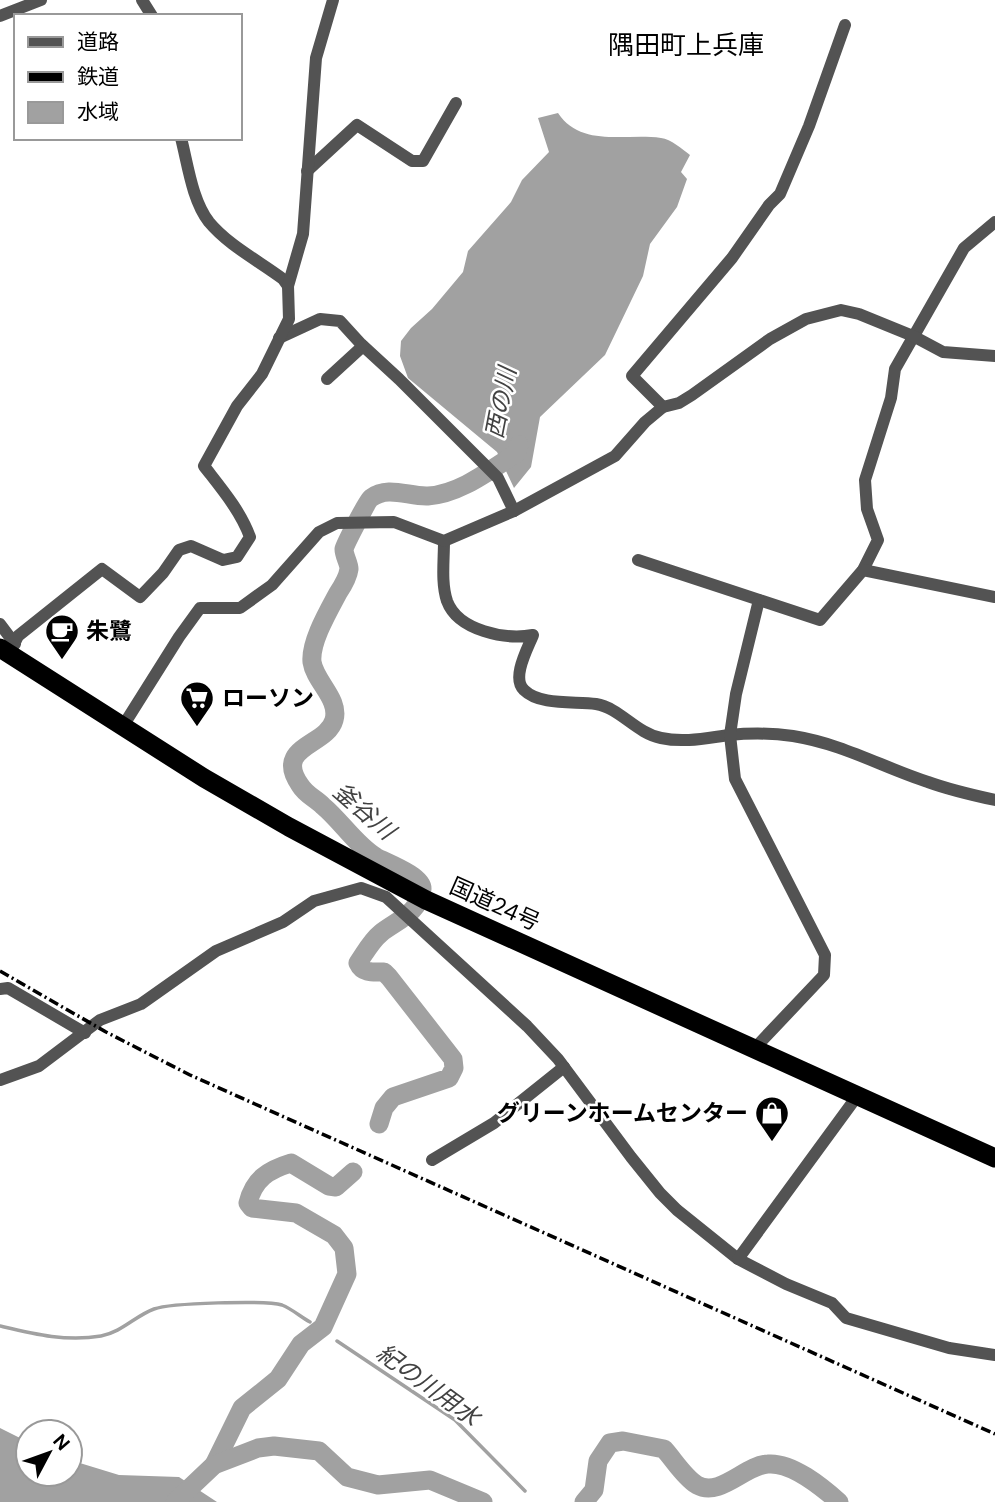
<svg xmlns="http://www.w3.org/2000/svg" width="995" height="1502" viewBox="0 0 995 1502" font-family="'DM Sans','Noto Sans JP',sans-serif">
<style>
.water{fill:#a1a1a1}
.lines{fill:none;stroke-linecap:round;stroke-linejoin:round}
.stream{stroke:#a1a1a1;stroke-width:3.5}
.river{stroke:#a1a1a1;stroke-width:19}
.minor{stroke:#535353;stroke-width:12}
.trunk{stroke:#000;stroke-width:19}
.rail{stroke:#000;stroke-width:3.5;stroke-dasharray:10 3.5 2 3.5;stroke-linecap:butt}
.labels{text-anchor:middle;stroke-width:5;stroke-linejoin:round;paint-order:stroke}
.poi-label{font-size:23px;font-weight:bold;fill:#000;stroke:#fff;text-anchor:start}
.street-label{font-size:23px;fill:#000;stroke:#fff}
.water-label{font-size:24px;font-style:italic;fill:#424242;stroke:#fff}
.quarter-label{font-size:26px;fill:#000;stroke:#fff}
</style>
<rect width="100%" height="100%" fill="#fff"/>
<!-- water -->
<g class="water">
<path d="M 558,113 C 581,148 626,133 661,138 C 671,139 682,149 690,155 L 681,172 L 687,179 L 677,207 L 650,244 L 643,276 L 605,355 L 540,417 L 531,467 L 514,488 L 497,452 L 408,378 L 400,356 L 401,341 L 411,328 L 432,309 L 463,272 L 468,251 L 511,202 L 522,180 L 549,152 L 538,118 Z"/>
<polygon points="0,1428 28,1442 28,1474 70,1474 70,1460 119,1475 179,1477 217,1502 0,1502"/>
</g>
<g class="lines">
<!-- stream -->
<g class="stream">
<path d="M 0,1326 C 34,1334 66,1342 101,1336 C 122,1332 135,1316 154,1309 C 170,1303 266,1300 282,1305 C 292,1309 301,1317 310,1322"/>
<polyline points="337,1341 455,1420 525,1491"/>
</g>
<!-- river -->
<g class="river">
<path d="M 379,1124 L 384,1108 L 393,1097 L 449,1078 L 454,1068 L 453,1059 L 389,977 L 384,972 C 374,972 363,974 358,963 C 365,953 371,941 381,933 C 396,921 420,913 422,889 C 423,876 387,863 376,857 C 356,845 341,821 323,806 C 315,798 306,795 300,785 C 273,746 327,746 334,720 C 340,699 315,682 312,662 C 310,642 329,610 338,593 C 342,587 348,577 349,569 C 349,563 344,556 344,549 C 345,545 367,501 371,498 C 388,485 409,497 428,496 C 460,494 490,470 517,453 L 519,445"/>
<path d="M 214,1465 L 242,1408 L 278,1379 L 301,1344 L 323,1327 L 347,1274 L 344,1248 L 334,1235 L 296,1213 L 252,1208 L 248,1203 C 254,1179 268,1170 291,1163 L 329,1186 L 336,1187 L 353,1172"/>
<polyline points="175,1502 214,1465 258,1448 274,1446 319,1451 347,1477 378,1485 430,1480 483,1502"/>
<path d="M 584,1502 L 594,1490 L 598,1461 L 610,1443 L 623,1441 L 664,1449 C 674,1460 684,1477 697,1485 C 720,1498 745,1465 768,1464 C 792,1462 822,1487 839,1502"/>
</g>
<!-- minor -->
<g class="minor">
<polyline points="142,0 152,16"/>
<polyline points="0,16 41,0"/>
<path d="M 181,138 C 188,165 192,200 209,222 C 228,245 259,261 283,279 L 288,286"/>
<polyline points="307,171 357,125 412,161 423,161 456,103"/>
<polyline points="279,338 320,319 340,321 361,344 399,379 498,478 514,511"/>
<polyline points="327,379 363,346"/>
<polyline points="663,407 632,376 732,258 769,205 780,194 809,126 845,25"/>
<path d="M 444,541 C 444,561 441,583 447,601 C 458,631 506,640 533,635 C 528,648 511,678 524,690 C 540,706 575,701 596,704 C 620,708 636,733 661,738 C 684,743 706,738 729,735 C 750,733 772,733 793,736 C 843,744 882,767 928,782 C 950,790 972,795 995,800"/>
<polyline points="638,560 820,620 863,570 878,540 867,509 865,480 891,398 895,369 964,248 995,222"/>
<polyline points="863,570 995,597"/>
<polyline points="0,624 15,644"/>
<path d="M 9,654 L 18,636 L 102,569 L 140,597 L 163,573 L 179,550 L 191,546 L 223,560 L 237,557 L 250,537 C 240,510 221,488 204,466 L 237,406 L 262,374 L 289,319 L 288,286 L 303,234 L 316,58 L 333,0"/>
<polyline points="123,726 179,637 200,608 240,608 272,585 319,532 337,523 394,522 444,541 514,511 615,456 645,422 663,407 679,403 692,395 770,339 806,319 841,310 859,314 913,336 943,352 995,356"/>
<polyline points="0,989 8,988 85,1033"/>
<polyline points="754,1049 824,975 825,955 735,779 730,735 736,694 759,600"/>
<polyline points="0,1080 39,1066 100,1020 141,1004 216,951 283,922 314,901 361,888 386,897 527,1026 558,1059 631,1157 660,1193 677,1210 738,1259 786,1284 832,1303 846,1318 949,1348 995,1355"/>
<polyline points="432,1160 494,1123 564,1067"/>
<polyline points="738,1259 858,1095"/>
</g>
<!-- trunk -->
<polyline class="trunk" points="0,648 204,778 289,827 426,900 995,1158"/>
<!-- rail -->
<polyline class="rail" points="0,971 106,1032 190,1075 995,1434"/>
</g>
<!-- icons -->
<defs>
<g id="cafe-pin" transform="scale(1.75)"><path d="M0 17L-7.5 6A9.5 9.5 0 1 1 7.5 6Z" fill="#000" stroke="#fff"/><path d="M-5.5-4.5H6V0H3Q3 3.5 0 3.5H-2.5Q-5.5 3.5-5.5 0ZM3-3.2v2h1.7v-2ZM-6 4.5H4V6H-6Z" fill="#fff"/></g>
<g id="supermarket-pin" transform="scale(1.75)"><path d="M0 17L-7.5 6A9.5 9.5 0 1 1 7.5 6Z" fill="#000" stroke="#fff"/><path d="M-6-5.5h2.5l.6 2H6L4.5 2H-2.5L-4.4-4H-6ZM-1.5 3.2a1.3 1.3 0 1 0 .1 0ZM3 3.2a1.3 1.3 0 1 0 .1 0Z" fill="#fff"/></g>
<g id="shop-pin" transform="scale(1.75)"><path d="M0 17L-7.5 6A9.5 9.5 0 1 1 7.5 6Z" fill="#000" stroke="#fff"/><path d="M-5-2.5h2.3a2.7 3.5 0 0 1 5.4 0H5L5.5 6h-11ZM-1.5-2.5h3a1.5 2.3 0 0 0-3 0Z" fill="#fff"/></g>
</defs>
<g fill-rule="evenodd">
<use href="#cafe-pin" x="62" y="631"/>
<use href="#supermarket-pin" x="197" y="698"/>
<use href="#shop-pin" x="772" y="1113"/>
</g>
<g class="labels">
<!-- poi labels -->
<g class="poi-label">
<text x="86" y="639">朱鷺</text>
<text x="222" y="706">ローソン</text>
<text x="748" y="1121" text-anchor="end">グリーンホームセンター</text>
</g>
<!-- street labels -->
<g class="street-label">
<text transform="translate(495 904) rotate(24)" y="8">国道24号</text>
</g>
<!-- water labels -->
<g class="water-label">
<text transform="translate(501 403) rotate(-79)" y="8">西の川</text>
<text transform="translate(364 811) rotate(41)" y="8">釜谷川</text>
<text transform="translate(428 1385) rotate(36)" y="8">紀の川用水</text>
</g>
<!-- quarter labels -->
<g class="quarter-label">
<text x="686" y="54">隅田町上兵庫</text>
</g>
</g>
<!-- legend -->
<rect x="14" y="14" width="228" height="126" fill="#ffffff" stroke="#999999" stroke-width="2"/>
<rect x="28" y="37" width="35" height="10" fill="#535353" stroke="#999999" stroke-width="2"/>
<text x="77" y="49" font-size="21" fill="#000000">道路</text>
<rect x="28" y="72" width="35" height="10" fill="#000000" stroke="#999999" stroke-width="2"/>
<text x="77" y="84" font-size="21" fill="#000000">鉄道</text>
<rect x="28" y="102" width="35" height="21" fill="#a1a1a1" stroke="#999999" stroke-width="2"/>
<text x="77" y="119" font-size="21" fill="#000000">水域</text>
<!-- north arrow -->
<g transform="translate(49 1453) rotate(49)"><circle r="33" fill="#ffffff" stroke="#999999" stroke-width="2"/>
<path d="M0-5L12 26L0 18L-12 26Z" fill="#000000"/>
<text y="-10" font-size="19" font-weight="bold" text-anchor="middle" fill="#000000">N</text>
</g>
</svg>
